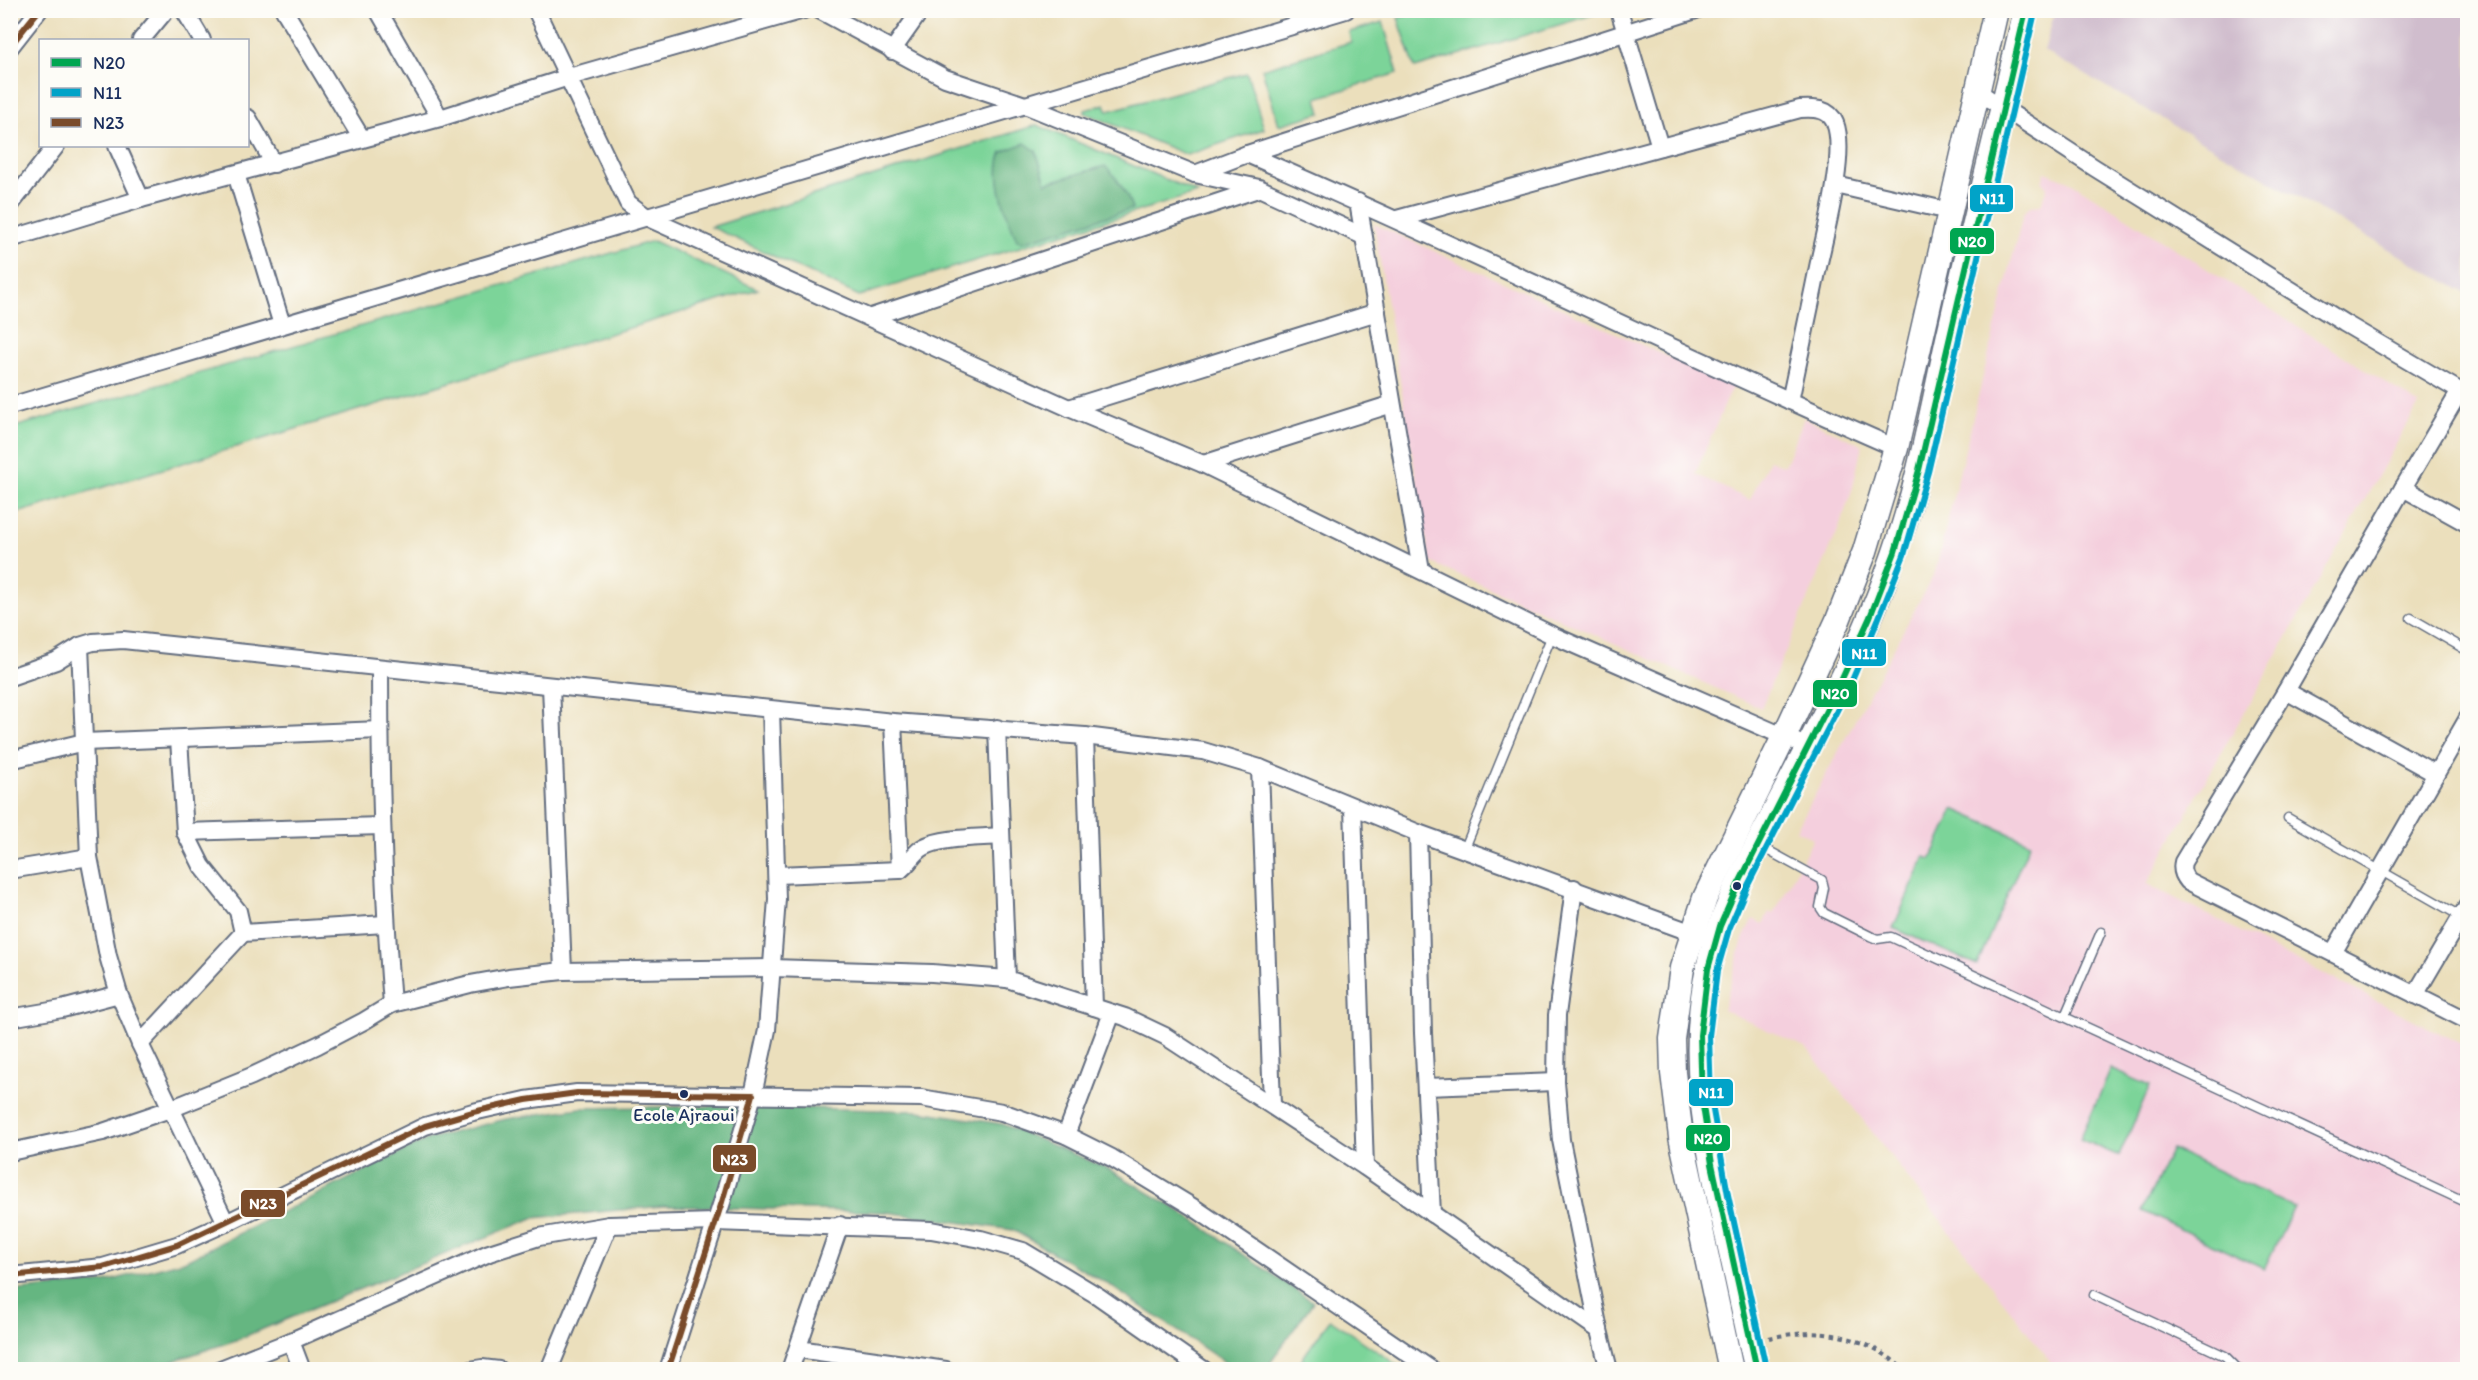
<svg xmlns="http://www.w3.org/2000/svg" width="2478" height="1380" viewBox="0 0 2478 1380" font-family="Itim,sans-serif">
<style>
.built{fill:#f4cfdd}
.industrial{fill:#d0bdcd}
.green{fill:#7cd499;stroke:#4c827c;stroke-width:1.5}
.forest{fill:#65b681;stroke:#407270;stroke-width:1.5}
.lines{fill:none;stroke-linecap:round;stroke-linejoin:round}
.service-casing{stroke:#646d7f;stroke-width:11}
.minor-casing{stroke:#646d7f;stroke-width:20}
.secondary-casing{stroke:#646d7f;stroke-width:27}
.path{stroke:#646d7f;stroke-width:4;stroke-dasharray:4.5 4.5;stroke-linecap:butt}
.service{stroke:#fff;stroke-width:8}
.minor{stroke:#fff;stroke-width:16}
.secondary{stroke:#fff;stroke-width:24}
.bus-1-casing{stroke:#fdfcf7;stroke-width:10}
.bus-2-casing{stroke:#fdfcf7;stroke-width:10}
.bus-3-casing{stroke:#fdfcf7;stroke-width:10}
.bus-1{stroke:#00a651;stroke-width:6}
.bus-2{stroke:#01a3c8;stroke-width:6}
.bus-3{stroke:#7a4b2a;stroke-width:6}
.bus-dot{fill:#1b2f5e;stroke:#fdfcf7;stroke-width:2}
.labels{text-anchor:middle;stroke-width:6;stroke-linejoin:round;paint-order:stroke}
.bus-label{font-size:18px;fill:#1b2f5e;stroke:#fdfcf7}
.line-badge{stroke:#fdfcf7;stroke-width:2}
.badge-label{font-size:16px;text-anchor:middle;font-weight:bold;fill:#fff}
</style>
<rect width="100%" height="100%" fill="#fdfcf7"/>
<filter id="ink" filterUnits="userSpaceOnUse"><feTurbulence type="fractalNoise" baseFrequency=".0167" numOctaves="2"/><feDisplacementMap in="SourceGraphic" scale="12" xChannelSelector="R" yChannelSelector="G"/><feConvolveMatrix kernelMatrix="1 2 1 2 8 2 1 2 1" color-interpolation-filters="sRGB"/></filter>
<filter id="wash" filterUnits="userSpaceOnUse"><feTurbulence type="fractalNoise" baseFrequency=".008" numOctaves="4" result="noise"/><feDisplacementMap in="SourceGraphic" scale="24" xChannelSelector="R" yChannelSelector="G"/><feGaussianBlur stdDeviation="1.35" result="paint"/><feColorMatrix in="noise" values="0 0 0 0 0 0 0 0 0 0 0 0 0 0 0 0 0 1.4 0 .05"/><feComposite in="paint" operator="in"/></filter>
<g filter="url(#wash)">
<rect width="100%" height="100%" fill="#ebdfbc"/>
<!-- built -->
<g class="built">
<polygon points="2045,172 2069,181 2419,404 2147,884 2467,1047 2467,1369 2056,1369 1807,1048 1723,1010 1743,939 1753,919 1763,924 1769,912 1774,914 1813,839 1796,830 1935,572 2023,214 2030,206 2041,205 2047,186 2042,183"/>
<polygon points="1374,224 1733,386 1695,474 1750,500 1769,460 1784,466 1804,418 1862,445 1853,487 1839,528 1761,708 1430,562"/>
</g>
<!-- industrial -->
<polygon class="industrial" points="2055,11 2467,11 2467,294 2044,51"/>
<!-- green -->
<g class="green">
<polygon points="1420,11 1442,11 1444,14 1455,10 1602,12 1415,68 1398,18"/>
<polygon points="1383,22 1398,73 1317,98 1321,113 1279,125 1262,69 1351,42 1349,32"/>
<polygon points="1247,73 1264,129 1187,155 1085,113 1085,110 1105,104 1108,111"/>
<polygon points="1037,125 1198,193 859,296 711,227"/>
<polygon points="653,241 758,289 11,515 11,428"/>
<polygon points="1954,809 2030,843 1977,965 1893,928 1925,857 1931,859"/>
<polygon points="2111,1069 2150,1086 2119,1156 2080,1139"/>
<polygon points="2172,1149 2294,1207 2264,1269 2142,1211"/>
<polygon points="1330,1319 1403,1369 1295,1369"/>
</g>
<!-- forest -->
<g class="forest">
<path d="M 1025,143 L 1036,151 L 1046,183 L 1105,166 C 1116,176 1128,194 1132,209 L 1023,242 L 1017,240 C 1007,215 991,178 1002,152 Z"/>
<polygon points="729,1106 919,1111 1002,1124 1107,1168 1178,1210 1313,1302 1266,1369 1235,1369 1106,1283 1013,1230 886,1212 664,1206 533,1218 236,1340 149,1369 11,1370 11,1291 105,1282 184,1261 428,1139 506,1119 580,1108"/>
</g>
</g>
<g filter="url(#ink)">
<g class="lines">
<!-- service casing -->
<g class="service-casing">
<g id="service">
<polyline points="2411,618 2468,651"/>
<polyline points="2288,818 2462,917"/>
<polyline points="1758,845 1822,880 1824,888 1820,907 1824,913 1870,936 1877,939 1891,937 2468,1203"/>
<polyline points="1465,848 1552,635"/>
<polyline points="2065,1016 2101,932"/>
<polyline points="2094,1295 2225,1356 2239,1370"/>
</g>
</g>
<!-- minor casing -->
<g class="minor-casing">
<g id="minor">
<polyline points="184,10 202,40"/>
<polyline points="284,10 362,139"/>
<polyline points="378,10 440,118"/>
<polyline points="536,10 628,203 648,218 1069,408 1203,464 1552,635 1808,747"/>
<polyline points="819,10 945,78 1025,105 1195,174 1259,188 1363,236"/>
<polyline points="1619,10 1660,147"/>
<polyline points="141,40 166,10"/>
<polyline points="10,47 39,10"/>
<polyline points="892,51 921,10"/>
<polyline points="1977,91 2095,168 2344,323 2468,396"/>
<polyline points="248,118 274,164"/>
<polyline points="117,146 141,199"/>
<path d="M 1247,154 C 1465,248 1678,353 1896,448"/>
<polyline points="236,174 282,325"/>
<polyline points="1195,174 1247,154 1696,10"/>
<polyline points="1836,185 1949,211"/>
<polyline points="1358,202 1421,570"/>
<polyline points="10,205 56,146"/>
<path d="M 1397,219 L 1800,109 C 1813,108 1829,108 1835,123 C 1847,153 1825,234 1818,267 C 1809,312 1799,357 1790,401"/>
<polyline points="10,239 141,199 440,118 569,77 804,10"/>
<polyline points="871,317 1258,189"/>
<polyline points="10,406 1346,10"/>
<polyline points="1069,408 1377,312"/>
<polyline points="1203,464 1392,404"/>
<polyline points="2403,488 2460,391"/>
<path d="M 2468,524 L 2403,488 L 2286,691 L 2183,862 C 2181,870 2183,875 2188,881 L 2468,1021"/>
<polyline points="80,646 89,857 108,956 119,994 140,1044 226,1223"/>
<path d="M 380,668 C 380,780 383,892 392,1004"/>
<polyline points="10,677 56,661 80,646 93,642 123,640 893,722 1085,736 1203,751 1260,768 1418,833 1701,936"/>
<polyline points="551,686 563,971"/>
<polyline points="2286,691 2436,774"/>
<polyline points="893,722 900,870"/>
<polyline points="997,728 1007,979"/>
<polyline points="1085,736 1094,1007"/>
<polyline points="179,739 185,832 202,866 238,911 243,933"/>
<polyline points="10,760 84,742 380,730"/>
<polyline points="1260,768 1272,1105"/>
<polyline points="1353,807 1365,1167"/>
<polyline points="185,832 381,826"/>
<polyline points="1418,833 1423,1033 1432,1214"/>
<polyline points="10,870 89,857"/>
<path d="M 777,875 L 900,870 C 910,863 914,852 924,847 C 942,837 980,838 1001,836"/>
<polyline points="1574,888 1557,1015 1556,1082 1561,1140 1599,1330 1609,1370"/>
<polyline points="2333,953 2468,718"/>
<polyline points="2415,995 2468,905"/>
<polyline points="10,1018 62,1009 119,994"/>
<polyline points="140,1044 243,933 385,924"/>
<polyline points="1426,1087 1556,1082"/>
<polyline points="1066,1135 1112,1013"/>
<polyline points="10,1152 103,1132 173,1108 252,1076 318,1045 364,1021 392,1004 470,984 509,977 563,971 772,968 932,973 1007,979 1125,1017 1165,1036 1365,1167 1599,1330"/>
<polyline points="10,1276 103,1267 177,1245 226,1223 425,1126 473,1112 526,1100 577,1093 921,1098 1002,1112 1066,1135 1112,1158 1196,1209 1432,1370"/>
<polyline points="291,1341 302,1370"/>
<polyline points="798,1349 946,1370"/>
<polyline points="218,1370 291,1341 489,1253 539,1237 609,1225 715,1222 931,1230 981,1239 1023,1251 1098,1296 1204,1370"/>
<polyline points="470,1370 482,1368 499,1370"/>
<polyline points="549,1370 609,1225"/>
<polyline points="668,1370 722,1202 753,1095 767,1030 777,899 771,710"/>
<polyline points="790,1370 840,1225"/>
</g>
</g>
<!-- secondary casing -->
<g class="secondary-casing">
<g id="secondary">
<polyline points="1731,1370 1681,1137 1673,1073 1672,1039 1682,968 1705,898 1784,737 1838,620 1865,551 1896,448 1996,10"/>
<path d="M 1757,1370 C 1746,1323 1737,1276 1726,1230 C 1707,1141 1688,1059 1708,969 C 1720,911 1752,857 1778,805 C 1821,723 1865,640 1895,552 C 1920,480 1933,405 1950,330 C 1974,223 2001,117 2026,10"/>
</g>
</g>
<!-- path -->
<path class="path" d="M 1769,1338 C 1819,1327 1866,1334 1904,1370"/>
<!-- service -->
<use href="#service" class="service"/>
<!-- minor -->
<use href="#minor" class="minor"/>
<!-- secondary -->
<use href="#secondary" class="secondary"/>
<!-- bus-1 casing -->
<g class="bus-1-casing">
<polyline id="bus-1" points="1757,1370 1712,1164 1702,1100 1700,1035 1708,969 1720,926 1738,885 1841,681 1870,617 1895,552 1919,470 2026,10"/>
</g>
<!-- bus-2 casing -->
<g class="bus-2-casing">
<polyline id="bus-2" points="1766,1368 1728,1195 1711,1099 1709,1036 1717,971 1729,929 1746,889 1850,685 1878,620 1904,555 1928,472 2035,12"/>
</g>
<!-- bus-3 casing -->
<g class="bus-3-casing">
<g id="bus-3">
<polyline points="10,46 39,10"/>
<polyline points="10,1276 103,1267 177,1245 425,1126 473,1112 526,1100 577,1093 753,1095 722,1202 668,1370"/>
</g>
</g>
<!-- bus-1 -->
<use href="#bus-1" class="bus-1"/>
<!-- bus-2 -->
<use href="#bus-2" class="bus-2"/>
<!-- bus-3 -->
<use href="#bus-3" class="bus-3"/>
</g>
</g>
<!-- markers -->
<g class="bus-dot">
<circle cx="1737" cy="886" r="5"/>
<circle cx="684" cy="1094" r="5"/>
</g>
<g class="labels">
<!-- bus labels -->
<g class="bus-label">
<text x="684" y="1121">Ecole Ajraoui</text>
</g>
</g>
<g class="line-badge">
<rect x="1969" y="184" width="45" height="29" rx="6" fill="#01a3c8"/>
<rect x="1949" y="227" width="46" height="28" rx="6" fill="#00a651"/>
<rect x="1841" y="638" width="46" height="29" rx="6" fill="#01a3c8"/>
<rect x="1812" y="679" width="46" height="29" rx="6" fill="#00a651"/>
<rect x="1688" y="1078" width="46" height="29" rx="6" fill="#01a3c8"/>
<rect x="1685" y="1124" width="46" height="28" rx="6" fill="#00a651"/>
<rect x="712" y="1144" width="45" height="29" rx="6" fill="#7a4b2a"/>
<rect x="240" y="1189" width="46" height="29" rx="6" fill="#7a4b2a"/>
</g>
<g class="badge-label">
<text x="1992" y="204">N11</text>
<text x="1972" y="247">N20</text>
<text x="1864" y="659">N11</text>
<text x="1835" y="699">N20</text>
<text x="1711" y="1098">N11</text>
<text x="1708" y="1144">N20</text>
<text x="734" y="1165">N23</text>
<text x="263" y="1209">N23</text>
</g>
<!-- margin -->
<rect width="2478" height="1380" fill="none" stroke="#fdfcf7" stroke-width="36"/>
<!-- legend -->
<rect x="39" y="39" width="210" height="108" fill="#fdfcf7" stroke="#a3aaba" stroke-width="1.5"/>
<rect x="51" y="58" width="30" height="9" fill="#00a651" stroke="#a3aaba" stroke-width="1.5"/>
<text x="93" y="69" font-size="18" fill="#1b2f5e">N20</text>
<rect x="51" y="88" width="30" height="9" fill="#01a3c8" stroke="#a3aaba" stroke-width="1.5"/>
<text x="93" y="99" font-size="18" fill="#1b2f5e">N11</text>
<rect x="51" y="118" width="30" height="9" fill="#7a4b2a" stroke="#a3aaba" stroke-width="1.5"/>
<text x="93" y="129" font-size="18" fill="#1b2f5e">N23</text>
</svg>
